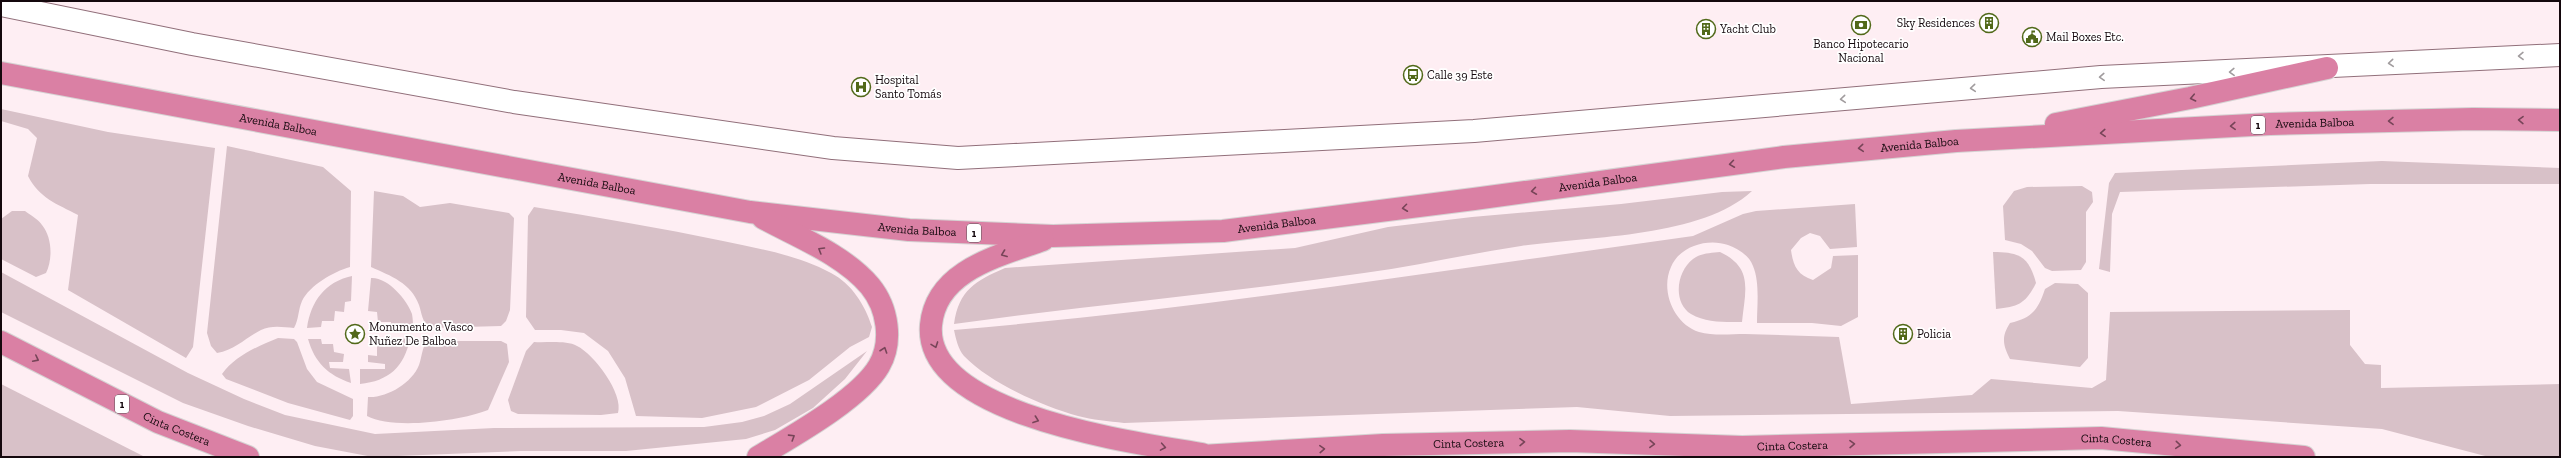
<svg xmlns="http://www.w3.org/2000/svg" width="2561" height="458" viewBox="0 0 2561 458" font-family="'Zilla Slab',serif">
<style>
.green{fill:#d8c1c8}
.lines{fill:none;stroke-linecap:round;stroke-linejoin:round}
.secondary-casing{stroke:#916f7a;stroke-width:24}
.trunk-casing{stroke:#d5d3d3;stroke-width:24}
.secondary{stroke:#fff;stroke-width:22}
.trunk{stroke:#da80a4;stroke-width:22}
.oneway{stroke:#a19c9e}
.oneway2{stroke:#774458}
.labels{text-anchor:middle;stroke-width:3.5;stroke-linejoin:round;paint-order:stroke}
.shield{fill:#fff;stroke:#5a5256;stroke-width:1}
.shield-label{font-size:11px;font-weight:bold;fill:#14080d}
.poi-label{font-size:12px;fill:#14080d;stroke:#fff;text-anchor:start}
.street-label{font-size:12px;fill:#14080d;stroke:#fff}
</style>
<rect width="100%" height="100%" fill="#feeef3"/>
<!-- green -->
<g class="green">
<path d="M 1,109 L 108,132 L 215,148 L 193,347 L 186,358 L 68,290 L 78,215 C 57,204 39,198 28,176 L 37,138 L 28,129 L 1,121 Z"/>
<path d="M 227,146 L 323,167 L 351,191 L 350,267 C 333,272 310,285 302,301 C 298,310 299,319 294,328 C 283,327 271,325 261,330 C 245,338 235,350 217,353 L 211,346 L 207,333 Z"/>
<polygon points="2382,161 2560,168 2560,184 2370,184 2120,192 2112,214 2110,272 2099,269 2109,183 2115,173"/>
<polygon points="2082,186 2092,192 2093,202 2086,212 2086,262 2081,270 2052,271 2045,268 2032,251 2021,244 2005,240 2003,206 2014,191 2027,187"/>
<path d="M 374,191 L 403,196 L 420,207 L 450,203 L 509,213 L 514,218 L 510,310 L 506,321 L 501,326 L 429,328 C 422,321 422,314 419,305 C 411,283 391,276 371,267 Z"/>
<path d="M 1752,191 C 1701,238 1589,236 1521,246 C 1468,254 1416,266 1364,273 C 1227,293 1090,305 954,324 C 959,290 975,281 1005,268 L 1295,248 L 1388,227 L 1472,217 L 1621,204 L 1722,192 Z"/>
<path d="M 1855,204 L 1857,247 L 1830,249 L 1820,236 L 1810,233 L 1801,238 L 1791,250 C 1793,265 1797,275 1813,280 L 1831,268 L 1833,256 L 1858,255 L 1858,317 L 1841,326 L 1812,323 L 1757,323 C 1757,305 1760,283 1753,266 C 1749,255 1738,249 1728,245 C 1709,238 1680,245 1671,267 C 1660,291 1674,324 1699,332 C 1713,336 1731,334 1745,334 C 1777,335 1808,336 1839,337 L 1851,404 L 1972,395 L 1991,379 L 2092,388 L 2106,380 L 2110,312 L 2350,310 L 2350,345 L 2365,364 L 2381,365 L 2381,388 L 2560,384 L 2560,457 L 2489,457 L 2382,429 L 2118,411 L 1670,416 L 1577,407 L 1124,423 C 1109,421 1092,420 1078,416 C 1042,406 990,383 964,356 C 958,349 956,339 954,330 C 1201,309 1447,270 1693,236 L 1743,214 L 1756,211 Z"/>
<path d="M 534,207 C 597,217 660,228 723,241 C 759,249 798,255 831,273 C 852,284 865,305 872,327 L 869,337 L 850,347 L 809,380 L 756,407 L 702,418 L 636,416 L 625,378 L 608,351 L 584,333 L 561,330 L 535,330 L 526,317 L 528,216 Z"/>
<path d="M 12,211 L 25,211 C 30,215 38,219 42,225 C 52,237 53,259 46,273 L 36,277 L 1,259 L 1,219 Z"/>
<path d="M 1720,252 C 1754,268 1745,291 1742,322 C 1725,322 1706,323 1691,314 C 1672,302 1677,271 1693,259 C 1701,253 1711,253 1720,252 Z"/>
<path d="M 1993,252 C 2020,252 2029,257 2036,283 C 2026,303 2019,307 1996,309 Z"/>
<polygon points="1,272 188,373 244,399 285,415 375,434 494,428 704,427 742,422 764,416 790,404 867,351 845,379 813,408 775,430 746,439 626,451 521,451 373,457 315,446 248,426 183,403 1,312"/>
<path d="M 352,276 L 351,301 L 345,302 L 344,312 L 335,311 L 334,321 L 322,321 L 321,327 L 307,328 C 311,301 325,282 352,276 Z"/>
<path d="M 371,278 C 388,277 407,300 412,314 C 413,319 413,325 413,330 L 391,330 L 391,322 L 378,322 L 377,312 L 368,311 Z"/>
<path d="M 2055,283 L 2078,284 L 2088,293 L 2088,358 L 2080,367 L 2010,359 C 2003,345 2001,337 2010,323 C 2032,318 2038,310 2045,289 Z"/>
<path d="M 278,338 L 294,339 L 297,342 L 307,369 L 317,382 L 353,399 L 353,416 L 350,420 L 288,403 L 226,379 L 222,374 C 235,356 258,346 278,338 Z"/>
<path d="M 390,338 L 410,339 C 404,367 389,381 360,384 L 360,369 L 385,369 L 385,364 L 368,362 L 368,355 L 377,356 L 377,345 L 389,345 Z"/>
<path d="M 308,339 L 321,339 L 322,344 L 333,344 L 334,352 L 344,354 L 343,362 L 329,362 L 330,368 L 349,369 L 351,383 C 328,375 315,363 308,339 Z"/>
<path d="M 427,341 L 501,341 L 507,344 L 509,362 L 488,410 C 460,421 393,430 367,416 L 368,397 C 387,398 412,383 419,365 C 422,356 422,348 427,341 Z"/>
<path d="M 534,342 C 546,343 566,340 577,346 C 594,354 624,394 618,413 L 601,415 L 518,414 L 511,411 L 508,400 L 526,351 Z"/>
<polygon points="1,384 145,457 1,457"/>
</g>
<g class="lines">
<!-- secondary casing -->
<g class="secondary-casing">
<polyline id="secondary" points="1,5 192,44 514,102 833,148 958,158 1474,131 2101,77 2560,55"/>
</g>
<!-- trunk casing -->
<g class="trunk-casing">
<g id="trunk">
<path id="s1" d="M 1,73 L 750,212 L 909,230 L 1053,236 L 1223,231 L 1474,199 L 1784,157 L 1956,141 L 2270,124 L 2473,119 L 2560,120"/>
<polyline points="2056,124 2190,98 2327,68"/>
<path d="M 1043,240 C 999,256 936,270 931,325 C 923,416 1140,443 1202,454"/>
<path id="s2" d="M 1,342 L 158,422 L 248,457"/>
<path d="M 758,457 C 791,437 860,399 879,366 C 893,342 888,308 870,286 C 844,255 798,237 763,218"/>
<path id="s3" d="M 1185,457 L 1383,445 L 1570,441 L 1742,447 L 2101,438 L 2304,457"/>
</g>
</g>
<!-- secondary -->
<use href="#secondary" class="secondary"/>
<!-- trunk -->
<use href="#trunk" class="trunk"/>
</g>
<!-- one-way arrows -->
<defs><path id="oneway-chevron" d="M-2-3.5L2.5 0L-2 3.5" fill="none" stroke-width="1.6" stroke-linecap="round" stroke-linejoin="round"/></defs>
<g class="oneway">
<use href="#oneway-chevron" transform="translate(2521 56) rotate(179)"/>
<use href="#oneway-chevron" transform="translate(2391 63) rotate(175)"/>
<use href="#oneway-chevron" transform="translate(2232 72) rotate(178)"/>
<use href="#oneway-chevron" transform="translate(2102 77) rotate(177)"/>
<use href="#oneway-chevron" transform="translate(1973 88) rotate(175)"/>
<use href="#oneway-chevron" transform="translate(1843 99) rotate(175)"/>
</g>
<g class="oneway2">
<use href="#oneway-chevron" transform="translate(2193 98) rotate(168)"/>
<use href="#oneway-chevron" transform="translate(2521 120) rotate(-179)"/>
<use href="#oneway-chevron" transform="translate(2391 121) rotate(179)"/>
<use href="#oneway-chevron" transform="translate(2233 126) rotate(177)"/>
<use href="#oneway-chevron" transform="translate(2103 133) rotate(177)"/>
<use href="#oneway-chevron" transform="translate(1861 148) rotate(175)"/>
<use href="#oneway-chevron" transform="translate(1732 164) rotate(172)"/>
<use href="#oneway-chevron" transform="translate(1534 191) rotate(172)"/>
<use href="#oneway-chevron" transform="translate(1405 208) rotate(173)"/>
<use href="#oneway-chevron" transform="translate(821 250) rotate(-149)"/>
<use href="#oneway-chevron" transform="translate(1004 254) rotate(159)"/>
<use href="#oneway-chevron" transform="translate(935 345) rotate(70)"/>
<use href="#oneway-chevron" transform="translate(884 350) rotate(-71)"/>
<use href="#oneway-chevron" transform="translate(36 359) rotate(27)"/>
<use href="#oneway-chevron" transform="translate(1036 420) rotate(20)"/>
<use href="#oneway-chevron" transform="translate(792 437) rotate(-32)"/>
<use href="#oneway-chevron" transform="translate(1522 442) rotate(-1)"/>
<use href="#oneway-chevron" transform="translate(1652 444) rotate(2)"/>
<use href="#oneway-chevron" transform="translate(1852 444) rotate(-1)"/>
<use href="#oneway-chevron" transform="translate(2178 445) rotate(5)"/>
<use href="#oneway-chevron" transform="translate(1163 447) rotate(10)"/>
<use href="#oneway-chevron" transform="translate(1322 449) rotate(-3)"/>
</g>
<!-- icons -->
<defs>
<g id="building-ring" transform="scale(1)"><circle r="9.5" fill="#fff" stroke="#516919" stroke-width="1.5"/><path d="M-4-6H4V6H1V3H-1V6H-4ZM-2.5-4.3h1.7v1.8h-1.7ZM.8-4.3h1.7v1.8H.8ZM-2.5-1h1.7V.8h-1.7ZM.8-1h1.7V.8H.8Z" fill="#516919"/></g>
<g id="bank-ring" transform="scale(1)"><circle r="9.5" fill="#fff" stroke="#516919" stroke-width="1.5"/><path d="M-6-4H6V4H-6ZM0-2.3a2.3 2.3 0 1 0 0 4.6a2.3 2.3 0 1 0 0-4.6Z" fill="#516919"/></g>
<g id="civic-ring" transform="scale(1)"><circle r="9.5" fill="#fff" stroke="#516919" stroke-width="1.5"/><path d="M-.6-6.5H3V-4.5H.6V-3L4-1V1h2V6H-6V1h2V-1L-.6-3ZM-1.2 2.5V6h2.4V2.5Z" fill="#516919"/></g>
<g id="bus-ring" transform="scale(1)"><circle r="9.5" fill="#fff" stroke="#516919" stroke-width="1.5"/><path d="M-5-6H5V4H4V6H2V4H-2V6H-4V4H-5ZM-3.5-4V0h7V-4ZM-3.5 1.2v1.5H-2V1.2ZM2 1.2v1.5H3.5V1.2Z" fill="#516919"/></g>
<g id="hospital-ring" transform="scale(1)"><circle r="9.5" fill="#fff" stroke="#516919" stroke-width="1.5"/><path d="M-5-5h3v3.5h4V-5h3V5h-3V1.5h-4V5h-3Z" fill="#516919"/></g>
<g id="sight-ring" transform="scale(1)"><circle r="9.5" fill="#fff" stroke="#516919" stroke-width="1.5"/><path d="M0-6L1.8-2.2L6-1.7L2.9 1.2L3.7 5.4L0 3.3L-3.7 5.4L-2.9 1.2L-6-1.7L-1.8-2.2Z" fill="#516919"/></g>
</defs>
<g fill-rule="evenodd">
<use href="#building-ring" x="1989" y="23"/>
<use href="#bank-ring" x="1861" y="25"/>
<use href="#building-ring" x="1706" y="29"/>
<use href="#civic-ring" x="2032" y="37"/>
<use href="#bus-ring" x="1413" y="75"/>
<use href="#hospital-ring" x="861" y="87"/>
<use href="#sight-ring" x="355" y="334"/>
<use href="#building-ring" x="1903" y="334"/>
</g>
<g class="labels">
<!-- shield labels -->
<g class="shield">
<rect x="2251" y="116" width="14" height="18" rx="3"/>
<rect x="967" y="224" width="14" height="18" rx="3"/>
<rect x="115" y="395" width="14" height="18" rx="3"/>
</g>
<g class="shield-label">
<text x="2258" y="129">1</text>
<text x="974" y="237">1</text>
<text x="122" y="408">1</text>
</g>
<!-- poi labels -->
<g class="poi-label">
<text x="1975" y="27" text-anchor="end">Sky Residences</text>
<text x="1720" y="33">Yacht Club</text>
<text x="2046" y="41">Mail Boxes Etc.</text>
<text x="1861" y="48" text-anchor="middle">Banco Hipotecario<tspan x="1861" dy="14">Nacional</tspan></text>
<text x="1427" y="79">Calle 39 Este</text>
<text x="875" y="84">Hospital<tspan x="875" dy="14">Santo Tomás</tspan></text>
<text x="369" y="331">Monumento a Vasco<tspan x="369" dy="14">Nuñez De Balboa</tspan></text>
<text x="1917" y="338">Policia</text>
</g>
<!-- street labels -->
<g class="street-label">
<text dy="4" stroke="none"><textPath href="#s1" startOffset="2334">Avenida Balboa</textPath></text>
<text dy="4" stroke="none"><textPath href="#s1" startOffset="282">Avenida Balboa</textPath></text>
<text dy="4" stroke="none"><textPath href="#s1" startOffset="1938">Avenida Balboa</textPath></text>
<text dy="4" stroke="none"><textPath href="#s1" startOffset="606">Avenida Balboa</textPath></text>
<text dy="4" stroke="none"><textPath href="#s1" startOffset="1614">Avenida Balboa</textPath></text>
<text dy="4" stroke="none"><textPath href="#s1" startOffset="1290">Avenida Balboa</textPath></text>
<text dy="4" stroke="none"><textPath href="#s1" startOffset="930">Avenida Balboa</textPath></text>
<text dy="4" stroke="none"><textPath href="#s2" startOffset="196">Cinta Costera</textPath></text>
<text dy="4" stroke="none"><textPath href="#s3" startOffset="932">Cinta Costera</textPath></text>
<text dy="4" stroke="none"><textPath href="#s3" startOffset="284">Cinta Costera</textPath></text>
<text dy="4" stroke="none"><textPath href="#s3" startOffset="608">Cinta Costera</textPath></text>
</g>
</g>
<!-- border -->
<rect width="2561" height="458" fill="none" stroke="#14080d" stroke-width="4"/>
</svg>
